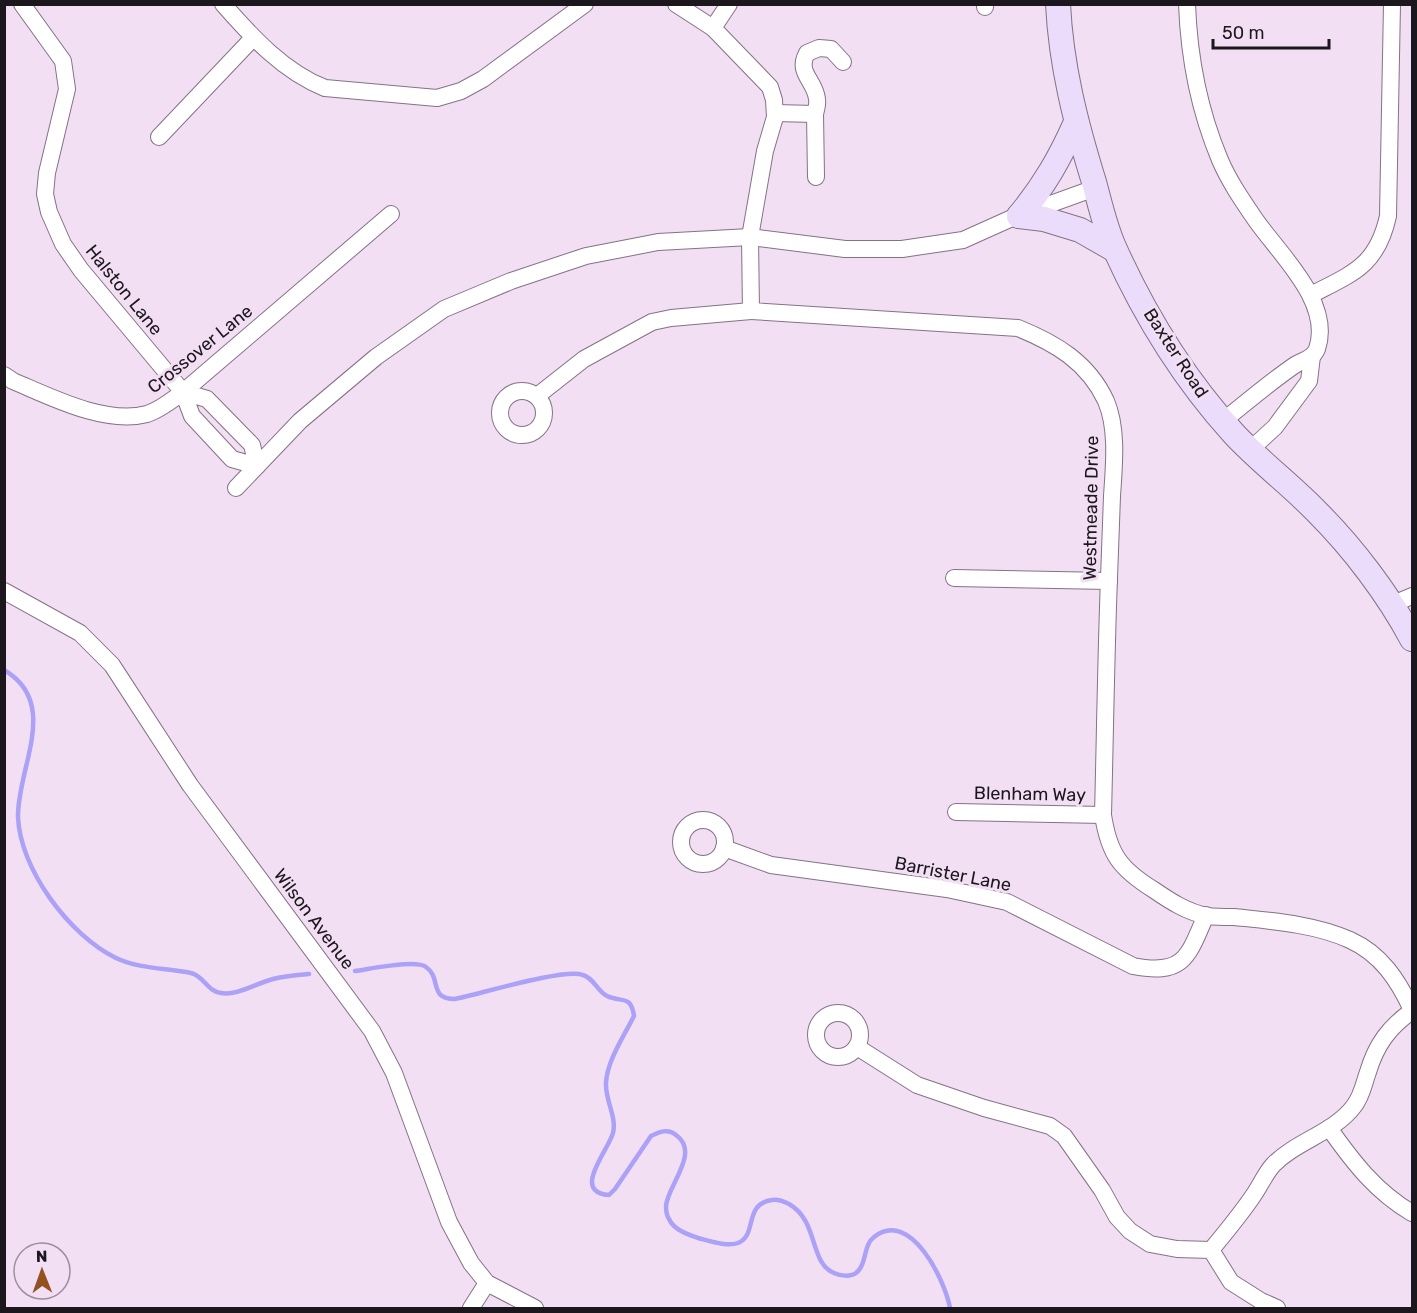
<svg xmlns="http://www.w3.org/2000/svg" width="1417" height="1313" viewBox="0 0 1417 1313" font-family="Rubik,sans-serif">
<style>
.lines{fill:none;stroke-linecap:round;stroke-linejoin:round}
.stream{stroke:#aba1f6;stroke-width:4.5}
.street-casing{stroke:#847285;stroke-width:18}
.secondary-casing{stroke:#847285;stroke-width:26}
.street{stroke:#fff;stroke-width:16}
.secondary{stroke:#ecdcfb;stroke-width:24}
.labels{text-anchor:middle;stroke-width:6;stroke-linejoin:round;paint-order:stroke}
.street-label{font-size:18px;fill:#1c161d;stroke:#f2dff3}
</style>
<rect width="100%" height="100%" fill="#f2dff3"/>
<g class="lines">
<!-- stream -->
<g class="stream">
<path d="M 4,670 C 61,703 17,768 18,817 C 20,869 69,935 116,958 C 139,969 166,968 191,973 C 204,976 208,992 221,993 C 237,996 257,983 273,979 C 285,976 297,975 309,974"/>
<path d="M 355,971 C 370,969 416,959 426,967 C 442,978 428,999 455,999 C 480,994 564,968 583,975 C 594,978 597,991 607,996 C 621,1003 631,994 634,1016 C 624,1036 607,1061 606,1083 C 605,1100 617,1117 613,1133 C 608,1151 571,1192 609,1195 L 615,1189 L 651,1136 C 659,1132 668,1128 676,1135 C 701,1153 667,1186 666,1206 C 666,1209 667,1216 669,1219 C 674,1230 687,1234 698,1238 C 710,1241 727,1247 738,1243 C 758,1235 743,1204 772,1200 C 778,1199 783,1201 789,1204 C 819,1221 809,1263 834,1273 C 840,1276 851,1277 856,1273 C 867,1265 863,1245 874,1237 C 911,1208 945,1281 950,1308"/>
</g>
<!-- street casing -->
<g class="street-casing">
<g id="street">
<polyline points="22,4 63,61 67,89 47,173 45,194 49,212 63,244 81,270 183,392 192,416 232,459 257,466 252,445 207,399 183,392"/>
<path d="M 223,4 C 252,37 284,72 325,88 L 437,98 L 461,91 L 483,79 L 585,4"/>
<path d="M 676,4 L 713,28 L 770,87 L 774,100 L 775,117 L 765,151 L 750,237 L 751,311 L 1018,328 C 1055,343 1088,362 1106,401 C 1118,429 1114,466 1112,496 C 1111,523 1110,551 1109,578 C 1106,657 1105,736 1103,815 C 1109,854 1120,869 1154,890 C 1170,901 1187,912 1207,916 C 1216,917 1225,917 1234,917 C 1272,921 1315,924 1350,940 C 1381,954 1398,980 1412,1010"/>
<polyline points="985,4 985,7"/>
<path d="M 1187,4 C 1189,59 1199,110 1220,160 C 1229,181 1242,200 1255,219 C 1279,254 1333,302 1317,349 C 1313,359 1303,360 1295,365 C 1270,382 1247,402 1223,421"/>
<polyline points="713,28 729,4"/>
<path d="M 775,113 L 815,114 C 816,110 818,104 817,99 C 815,80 796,73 807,53 L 819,48 L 831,49 L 843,62"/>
<polyline points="815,114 816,177"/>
<polyline points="159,137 253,38"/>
<path d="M 1311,295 C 1353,273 1377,266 1388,216 L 1392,4"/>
<path d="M 4,375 L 13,381 C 51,397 105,425 147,414 C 160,410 172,400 183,392 L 391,214"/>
<circle cx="522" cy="413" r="22"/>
<polyline points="537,396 584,359 652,322 671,318 751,311"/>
<polyline points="1250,450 1275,427 1309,381 1312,356"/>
<polyline points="236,488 300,421 376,357 444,309 511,281 586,256 658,242 750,237 845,249 902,249 963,240 1012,218 1095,188"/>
<polyline points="954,578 1109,581"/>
<polyline points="4,591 80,633 112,665 190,785 372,1031 394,1073 449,1222 471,1263 487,1283 535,1308"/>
<polyline points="1393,604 1412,596"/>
<polyline points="956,812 1103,815"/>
<circle cx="703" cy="842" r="22"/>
<path d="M 724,848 L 771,865 L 947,889 L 1007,902 L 1133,966 C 1184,976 1188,957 1206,915"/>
<circle cx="838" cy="1035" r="22"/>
<polyline points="857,1047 917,1085 984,1108 1050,1126 1064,1136 1102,1190 1117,1217 1130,1231 1150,1244 1177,1249 1211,1250 1231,1282 1261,1301 1277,1308"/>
<path d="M 1329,1128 C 1353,1162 1376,1192 1412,1213"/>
<path d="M 1211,1250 C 1226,1232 1240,1215 1253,1196 C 1260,1186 1265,1174 1273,1165 C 1296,1141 1334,1133 1354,1106 C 1362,1096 1364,1083 1368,1072 C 1376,1045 1389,1027 1412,1011"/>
<polyline points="471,1308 487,1283"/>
</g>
</g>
<!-- secondary casing -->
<g class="secondary-casing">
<g id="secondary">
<path d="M 1058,4 C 1061,66 1076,124 1094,182 C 1100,204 1105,227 1114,247 C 1144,314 1185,380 1234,434 C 1260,462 1291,485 1317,512 C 1353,548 1388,594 1412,639"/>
<path d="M 1019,216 C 1044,186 1060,158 1076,122"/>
<polyline points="1019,216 1044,219 1080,230 1115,250"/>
</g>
</g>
<!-- street -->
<use href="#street" class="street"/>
<!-- secondary -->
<use href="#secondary" class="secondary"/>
</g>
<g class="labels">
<!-- street labels -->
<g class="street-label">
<text transform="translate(124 290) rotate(51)" y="6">Halston Lane</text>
<text transform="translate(200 349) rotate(-39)" y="6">Crossover Lane</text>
<text transform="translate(1176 353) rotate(57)" y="6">Baxter Road</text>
<text transform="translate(1091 508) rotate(-89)" y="6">Westmeade Drive</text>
<text transform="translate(1030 794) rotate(1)" y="6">Blenham Way</text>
<text transform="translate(953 874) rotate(11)" y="6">Barrister Lane</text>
<text transform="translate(314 919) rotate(53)" y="6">Wilson Avenue</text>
</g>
</g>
<!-- border -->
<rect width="1417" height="1313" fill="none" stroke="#1c161d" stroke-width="12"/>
<!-- north arrow -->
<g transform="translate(42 1271) rotate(359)"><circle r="28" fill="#f2dff3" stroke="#9c8f9d" stroke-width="1.5"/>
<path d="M0-4.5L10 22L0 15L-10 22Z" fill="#93521f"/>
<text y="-9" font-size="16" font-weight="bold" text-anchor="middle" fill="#1c161d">N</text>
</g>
<!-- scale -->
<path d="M1213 39v9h116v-9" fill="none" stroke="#1c161d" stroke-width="3"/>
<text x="1222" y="39" font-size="18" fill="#1c161d" stroke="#f2dff3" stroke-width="4.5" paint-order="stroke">50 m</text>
</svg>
